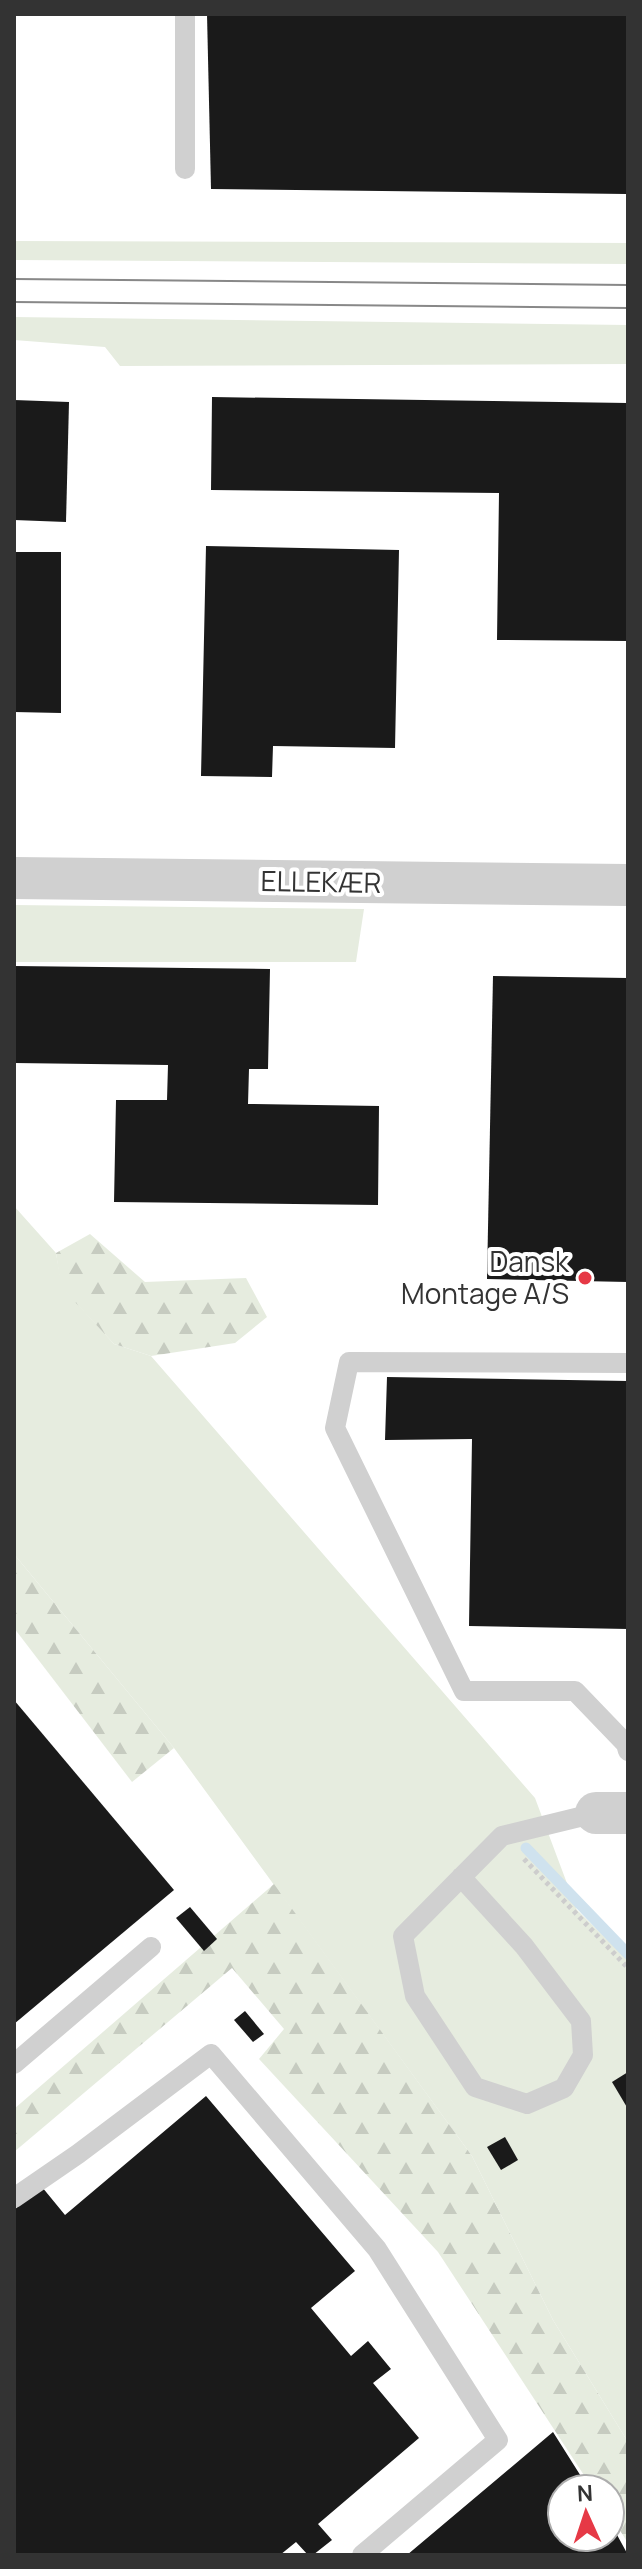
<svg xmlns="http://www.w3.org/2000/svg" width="642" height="2569" viewBox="0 0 642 2569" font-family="Manrope,sans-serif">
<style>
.green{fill:#e6ecdf}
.forest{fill:url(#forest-firs)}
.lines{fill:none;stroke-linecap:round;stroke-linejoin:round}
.stream{stroke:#cfe2ee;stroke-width:11}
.building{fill:#1a1a1a}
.path{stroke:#cdcdcd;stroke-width:5;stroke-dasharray:4 4;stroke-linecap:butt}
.lane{stroke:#d0d0d0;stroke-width:20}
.street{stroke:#d0d0d0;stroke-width:42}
.tram{stroke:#888;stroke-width:2}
.poi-dot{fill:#e63946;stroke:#fff;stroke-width:3}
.labels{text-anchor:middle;stroke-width:8;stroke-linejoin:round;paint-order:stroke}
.street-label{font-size:28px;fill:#333;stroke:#fff}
.poi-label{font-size:28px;fill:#333;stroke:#fff;text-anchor:end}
</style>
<defs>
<pattern id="forest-firs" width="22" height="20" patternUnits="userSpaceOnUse" patternTransform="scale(2)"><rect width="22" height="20" fill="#e6ecdf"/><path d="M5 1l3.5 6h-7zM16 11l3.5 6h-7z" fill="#c6cbc0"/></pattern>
</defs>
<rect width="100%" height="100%" fill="#fff"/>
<!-- green -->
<g class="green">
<polygon points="14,241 628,243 628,264 14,260"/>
<polygon points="14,317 628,325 628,364 120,366 105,347 14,340"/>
<polygon points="14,905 364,909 356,962 14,962"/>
<polygon points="14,1206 56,1253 62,1287 114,1344 151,1356 535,1798 577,1910 628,1960 628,2442 553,2320 472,2156 174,1748 14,1554"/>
</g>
<!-- forest -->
<g class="forest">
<polygon points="90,1234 145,1282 246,1278 267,1317 235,1343 151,1356 114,1344 61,1287 56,1253"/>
<polygon points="14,1554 174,1748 132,1782 14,1628"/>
<polygon points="274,1884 472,2156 553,2320 628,2442 628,2543 610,2515 610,2489 593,2489 438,2252 259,2059 284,2029 232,1968 14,2152 14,2109"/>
</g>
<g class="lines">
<!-- stream -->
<polyline class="stream" points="526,1848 628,1954"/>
</g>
<!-- building -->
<g class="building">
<polygon points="207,14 627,14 626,194 211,189"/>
<polygon points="212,397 628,403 628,641 497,640 499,493 211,490"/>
<polygon points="14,400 69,402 66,522 14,520"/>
<polygon points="206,546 399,550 395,748 273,746 272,777 201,776"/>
<polygon points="14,552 61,552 61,713 14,712"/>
<polygon points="14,966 270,969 268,1069 249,1069 248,1104 379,1106 378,1205 114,1202 116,1100 167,1100 168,1065 14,1063"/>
<polygon points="493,976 628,978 628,1282 487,1279"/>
<polygon points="387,1377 628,1381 628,1629 469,1626 472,1439 385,1440"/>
<polygon points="14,1700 174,1890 14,2024"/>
<polygon points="190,1907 217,1939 204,1951 176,1918"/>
<polygon points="245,2011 264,2034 253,2042 234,2020"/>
<polygon points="628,2072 628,2109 612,2082"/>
<polygon points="206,2096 355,2271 311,2308 351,2356 368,2341 391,2369 373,2383 419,2438 318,2524 332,2540 313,2555 308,2555 296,2542 280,2555 14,2555 14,2210 42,2187 65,2215"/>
<polygon points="505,2137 518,2160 501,2170 487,2147"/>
<polygon points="553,2432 589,2489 562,2489 562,2537 610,2537 610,2522 628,2555 407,2555"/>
</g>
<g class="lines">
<!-- path -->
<polyline class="path" points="524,1859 628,1968"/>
<!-- lane -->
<g class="lane">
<polyline points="185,169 185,14"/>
<polyline points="628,1363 349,1362 335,1428 464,1691 575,1691 626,1744 628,1751"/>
<polyline points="461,1877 524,1946 581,2021 583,2055 564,2088 527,2104 475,2087 415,1996 403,1936 502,1836 596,1813"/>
<polyline points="14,2064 151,1947"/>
<polyline points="14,2198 78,2154 211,2054 377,2249 498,2440 362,2555"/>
</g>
<!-- street -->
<g class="street">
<polyline points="14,878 628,885"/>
<polyline points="596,1813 628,1813"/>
</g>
<!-- tram -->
<g class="tram">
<polyline points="14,279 628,285"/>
<polyline points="14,302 628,308"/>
</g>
</g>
<!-- markers -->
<circle class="poi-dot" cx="585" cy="1278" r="8"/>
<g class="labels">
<!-- street labels -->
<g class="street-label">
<text transform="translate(321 882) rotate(1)" y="10">ELLEKÆR</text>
</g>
<!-- poi labels -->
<g class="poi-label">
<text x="569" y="1272">Dansk<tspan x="569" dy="32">Montage A/S</tspan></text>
</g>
</g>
<!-- border -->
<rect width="642" height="2569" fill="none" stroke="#333333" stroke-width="32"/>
<!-- north arrow -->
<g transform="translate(586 2513) rotate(357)"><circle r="38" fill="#ffffff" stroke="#adadad" stroke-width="2"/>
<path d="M0-6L14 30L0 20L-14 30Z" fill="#e63946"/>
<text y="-12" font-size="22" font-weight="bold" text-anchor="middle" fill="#333333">N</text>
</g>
</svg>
